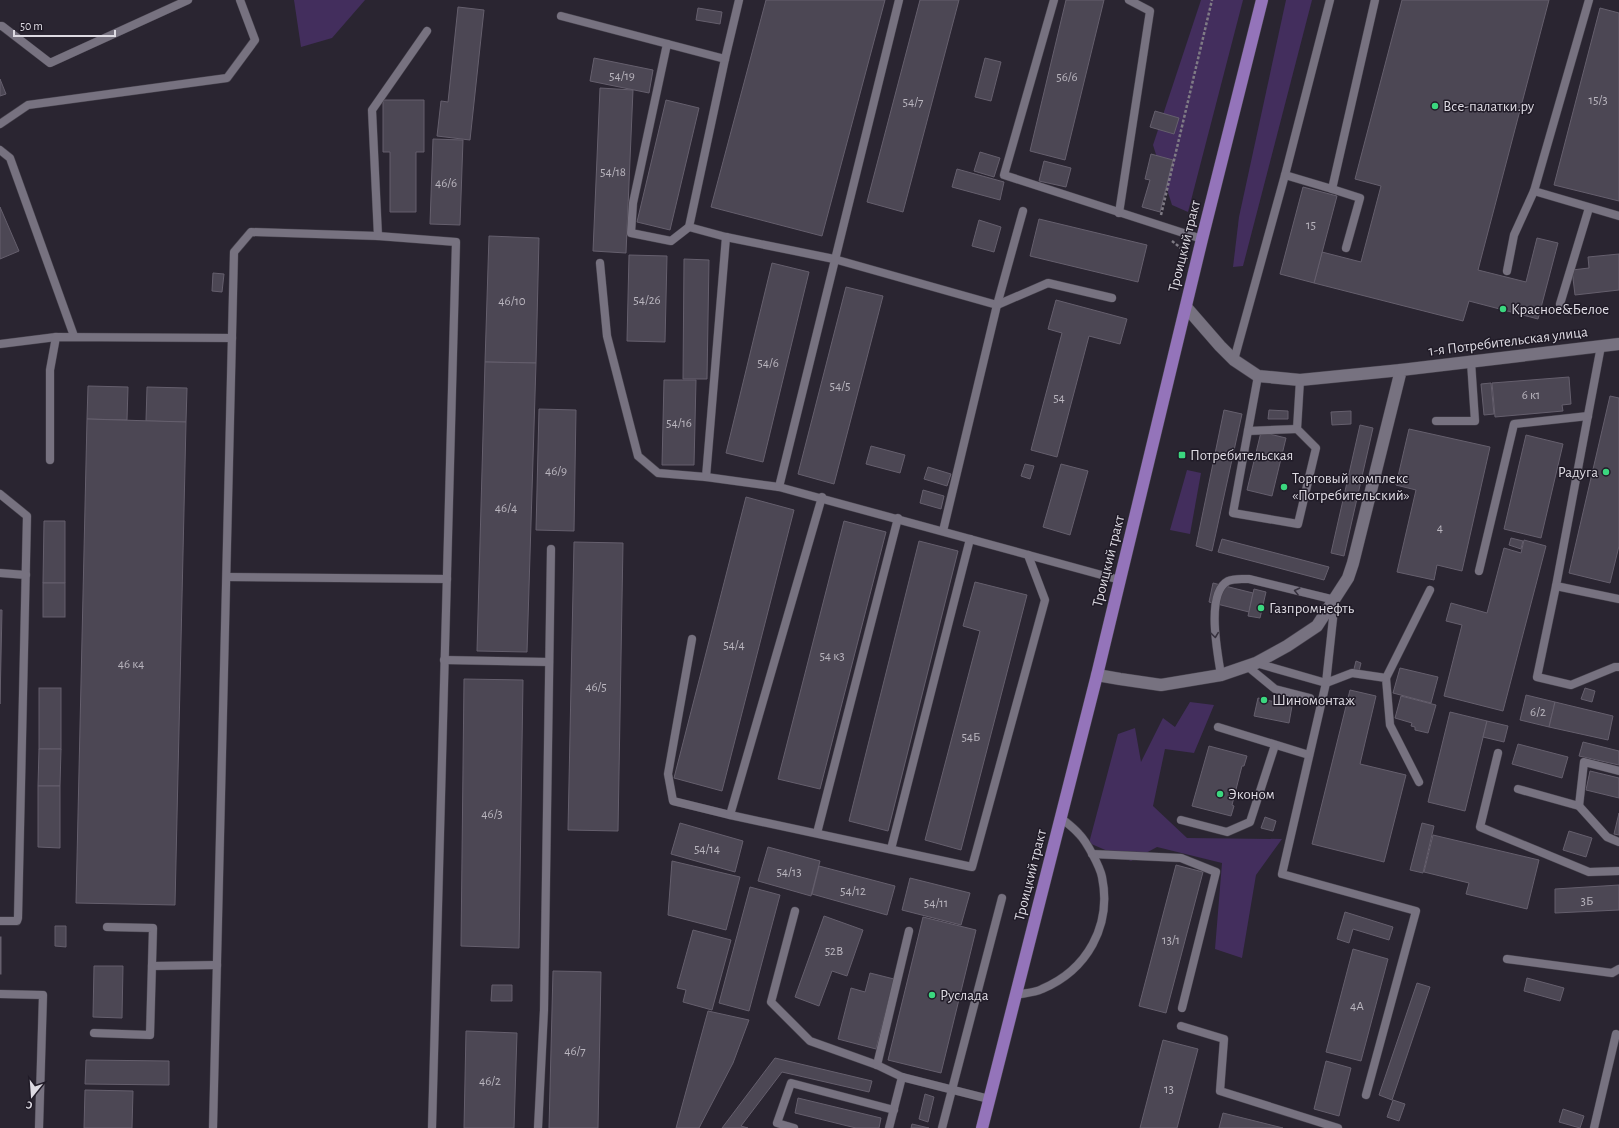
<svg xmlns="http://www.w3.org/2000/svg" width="1619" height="1128" viewBox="0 0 1619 1128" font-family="'Alegreya Sans',sans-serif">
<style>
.green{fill:#432e5d}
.building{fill:#4c4754;stroke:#655f6d}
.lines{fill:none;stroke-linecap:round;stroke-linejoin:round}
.lane-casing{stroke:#47434d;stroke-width:9}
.street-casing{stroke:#47434d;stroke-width:13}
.secondary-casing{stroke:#47434d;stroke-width:13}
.primary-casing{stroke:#47434d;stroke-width:13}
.path{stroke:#7f7b85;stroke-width:2.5;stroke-dasharray:3 2;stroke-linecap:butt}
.lane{stroke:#777280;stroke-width:8}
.street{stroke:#777280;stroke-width:12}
.secondary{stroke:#777280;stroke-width:12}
.primary{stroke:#9474ba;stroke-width:12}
.oneway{stroke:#36313d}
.poi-dot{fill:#3bd77f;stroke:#201b27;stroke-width:1.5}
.labels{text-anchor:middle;stroke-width:3;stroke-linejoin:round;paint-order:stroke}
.number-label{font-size:13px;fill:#bab6bf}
.poi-label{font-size:15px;fill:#dedbe3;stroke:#201b27;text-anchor:start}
.street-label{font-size:15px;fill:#dedbe3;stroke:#201b27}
</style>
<rect width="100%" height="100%" fill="#2a2531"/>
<!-- green -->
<g class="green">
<polygon points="294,0 365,0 332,38 301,47"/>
<polygon points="1201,0 1243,0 1188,212 1172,205 1153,145"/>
<polygon points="1286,0 1312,0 1243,266 1233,267 1239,217"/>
<polygon points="1187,470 1201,473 1190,534 1170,530"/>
<polygon points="1190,702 1214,705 1194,753 1165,749 1153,806 1187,838 1282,839 1256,875 1242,958 1215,949 1222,863 1157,847 1131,861 1089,843 1118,734 1135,728 1141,762 1163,718 1175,727"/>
</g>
<!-- building -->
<g class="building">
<polygon points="766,0 885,0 822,236 711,207"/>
<polygon points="920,0 959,0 903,212 867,202"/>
<polygon points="1066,0 1104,0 1065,160 1030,151"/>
<polygon points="1402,0 1549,0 1478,270 1526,282 1537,238 1558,243 1538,319 1469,301 1463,321 1314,283 1322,252 1361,262 1381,186 1355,179"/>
<polygon points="458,7 484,10 470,140 437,136 441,101 448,102"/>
<polygon points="698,8 722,12 720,24 696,20"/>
<polygon points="1600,8 1619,13 1619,201 1554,185"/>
<polygon points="594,58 653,70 649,93 590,81"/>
<polygon points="985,58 1001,62 991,101 975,97"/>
<polygon points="0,79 6,94 0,96"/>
<polygon points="600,88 633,90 626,253 593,251"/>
<polygon points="383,100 424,100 424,152 416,152 416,212 390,212 390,152 383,152"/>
<polygon points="666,100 699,108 670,230 637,222"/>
<polygon points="1155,111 1179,118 1174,134 1150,127"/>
<polygon points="433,139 463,140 460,225 430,224"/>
<polygon points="980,152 1000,158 994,177 974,171"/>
<polygon points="1151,154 1173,160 1160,212 1142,207 1150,180 1145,179"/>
<polygon points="1044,161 1071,168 1066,187 1039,181"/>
<polygon points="957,169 1004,182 1000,200 952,187"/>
<polygon points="1303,187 1337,196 1314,283 1280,274"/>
<polygon points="0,207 19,251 0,259"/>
<polygon points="1039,219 1147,245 1138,282 1030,256"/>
<polygon points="979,220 1001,227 994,252 972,246"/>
<polygon points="489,236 539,238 536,363 485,362"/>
<polygon points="1619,254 1619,290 1575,295 1572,270 1589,268 1588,257"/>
<polygon points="629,255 667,256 665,342 627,341"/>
<polygon points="684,259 709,260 707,379 683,379"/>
<polygon points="772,263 809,272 763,462 726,453"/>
<polygon points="213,273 224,274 222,292 212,291"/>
<polygon points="846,287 883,296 834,484 798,474"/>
<polygon points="1056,300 1127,319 1120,344 1089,336 1057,457 1031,450 1062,333 1048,329"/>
<polygon points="485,362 536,363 527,652 477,651"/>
<polygon points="1569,377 1571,404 1562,405 1563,411 1495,417 1492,383"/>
<polygon points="664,380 696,380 694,465 662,465"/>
<polygon points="1491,383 1494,414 1484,415 1481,384"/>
<polygon points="88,386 128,387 127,420 87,419"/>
<polygon points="147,387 187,388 186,422 146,421"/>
<polygon points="1610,396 1619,398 1619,546 1610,583 1569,573"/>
<polygon points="539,409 576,410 574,531 536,530"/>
<polygon points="1224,410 1242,414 1212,551 1196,546"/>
<polygon points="1269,410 1288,411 1288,419 1268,419"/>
<polygon points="1351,411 1351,424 1332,425 1331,412"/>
<polygon points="87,419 186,422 175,905 76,903"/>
<polygon points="1360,425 1373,428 1344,556 1331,553"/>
<polygon points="1409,429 1490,447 1462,571 1437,565 1434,580 1397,572 1416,490 1396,485"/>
<polygon points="1261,432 1286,438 1272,496 1247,490"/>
<polygon points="1526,435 1563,444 1541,538 1504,529"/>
<polygon points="871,446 905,455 900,473 866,464"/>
<polygon points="1025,464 1034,466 1030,479 1021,476"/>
<polygon points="1061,464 1088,471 1070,535 1043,527"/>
<polygon points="928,467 951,474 947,486 924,479"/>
<polygon points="923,490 944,496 941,509 920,503"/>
<polygon points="746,497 794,510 722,791 674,778"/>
<polygon points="44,521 65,521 65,583 43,583"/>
<polygon points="844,521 886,532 820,789 778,779"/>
<polygon points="1511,538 1523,541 1521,549 1509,545"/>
<polygon points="1222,539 1329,567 1324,580 1218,552"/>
<polygon points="1524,540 1546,546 1503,711 1444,696 1462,625 1446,621 1451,603 1487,613 1504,548 1521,553"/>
<polygon points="919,541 958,551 888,831 849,821"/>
<polygon points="574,542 623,543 618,831 568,830"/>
<polygon points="975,582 1027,595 961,850 925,840 980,631 963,626"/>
<rect x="43" y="583" width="22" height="34"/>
<polygon points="1213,583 1253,593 1249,612 1209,602"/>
<polygon points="1254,589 1266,592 1260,618 1248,616"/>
<polygon points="0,610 2,610 0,704"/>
<polygon points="1356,661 1361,663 1359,671 1354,669"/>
<polygon points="1400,668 1438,677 1431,703 1393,693"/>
<polygon points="464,679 523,680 519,948 461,946"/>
<rect x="39" y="688" width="22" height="61"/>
<polygon points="1585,688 1595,691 1592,702 1581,699"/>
<polygon points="1350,690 1376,696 1360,764 1406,775 1384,862 1312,844"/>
<polygon points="1526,695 1555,702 1549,727 1520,720"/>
<polygon points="1401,696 1436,705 1428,733 1415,730 1415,727 1411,726 1412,723 1395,718"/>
<polygon points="1258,698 1292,706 1289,723 1254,716"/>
<polygon points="1555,702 1613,716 1608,740 1549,727"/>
<polygon points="1450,712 1487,721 1465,811 1428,802"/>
<polygon points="1487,721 1508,726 1504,742 1483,737"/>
<polygon points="1583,742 1619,751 1619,765 1579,756"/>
<polygon points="1518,744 1568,757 1562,778 1512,764"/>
<polygon points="1209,746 1247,756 1244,766 1242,766 1232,805 1234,806 1231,816 1192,806"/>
<polygon points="39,749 61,749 60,786 38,786"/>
<polygon points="1590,771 1619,778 1619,798 1586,790"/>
<polygon points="38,786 60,786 60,848 38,847"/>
<polygon points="1619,813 1619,835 1614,834"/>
<polygon points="1265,817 1276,821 1273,831 1261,828"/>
<polygon points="680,823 743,841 735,872 671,854"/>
<polygon points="1422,823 1434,826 1423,873 1410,870"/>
<polygon points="1569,831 1592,838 1586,857 1563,850"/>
<polygon points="1433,835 1539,860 1527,909 1466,894 1469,883 1424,872"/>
<polygon points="768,847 820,861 811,896 758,881"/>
<polygon points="672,861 740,877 726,930 668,915"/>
<polygon points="1176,865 1203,872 1166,1013 1139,1006"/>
<polygon points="819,866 895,886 887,915 812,894"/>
<polygon points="910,878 970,893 961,925 902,910"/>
<polygon points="1619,885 1619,910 1555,913 1555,889"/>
<polygon points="750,887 780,895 749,1011 719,1003"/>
<polygon points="1345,912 1393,927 1389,940 1353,929 1349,943 1337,939"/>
<polygon points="824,916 863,930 847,976 832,971 819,1006 795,997"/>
<polygon points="923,917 976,930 941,1073 888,1060"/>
<polygon points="55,926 66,926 66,947 55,946"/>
<polygon points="693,930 731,940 712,1010 683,1002 686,990 677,988"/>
<rect x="0" y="937" width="1" height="37"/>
<polygon points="1353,949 1388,959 1361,1061 1326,1052"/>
<polygon points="94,966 123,966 122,1018 93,1017"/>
<polygon points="553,971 601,972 598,1128 549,1128"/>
<polygon points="870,973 894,979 876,1049 838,1039 851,988 865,992"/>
<polygon points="1527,978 1564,988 1560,1001 1524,991"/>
<polygon points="1417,983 1430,987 1392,1100 1379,1095"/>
<polygon points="492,985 512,985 512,1001 491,1001"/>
<polygon points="708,1011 749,1020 733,1063 699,1128 676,1128"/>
<polygon points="466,1031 517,1033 514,1128 464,1128"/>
<polygon points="1163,1040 1198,1049 1177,1128 1140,1128"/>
<polygon points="775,1058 872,1081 869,1092 782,1072 741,1126 748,1128 722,1128"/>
<polygon points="86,1060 169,1061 169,1085 85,1084"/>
<polygon points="1326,1061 1351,1068 1339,1116 1314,1109"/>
<polygon points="85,1090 133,1091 132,1128 84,1128"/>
<polygon points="925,1094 934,1097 928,1122 919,1119"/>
<polygon points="798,1098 881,1118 879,1128 856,1128 795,1113"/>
<polygon points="1393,1100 1405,1104 1399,1121 1387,1117"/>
<polygon points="1563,1109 1584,1116 1580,1128 1559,1122"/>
<polygon points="1223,1113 1283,1128 1219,1128"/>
<polygon points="912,1124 929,1128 911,1128"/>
</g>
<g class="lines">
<!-- lane casing -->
<g class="lane-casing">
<g id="lane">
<polyline points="739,0 725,59 689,227 726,237 834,259 997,305 1048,283 1112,298"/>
<polyline points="1054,0 1004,175 1202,239"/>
<polyline points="1589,0 1534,191 1619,216"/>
<polyline points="561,16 725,59"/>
<polyline points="0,26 2,26 50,63 188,0"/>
<polyline points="667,44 633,203 631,233 671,241 689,227"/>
<polyline points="0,124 28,105 227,78 255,40 240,0"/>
<polyline points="0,150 10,158 74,336"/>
<polyline points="1285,175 1330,0"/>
<polyline points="1332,189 1360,198 1346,248"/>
<polyline points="1119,213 1150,11 1129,0"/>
<polyline points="378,236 372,110 427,31"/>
<polyline points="600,263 607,336 638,456 658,473 706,477 779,487 1120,580"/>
<polyline points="1507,271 1514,235 1534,191"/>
<polyline points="1560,304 1589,208"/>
<polyline points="0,344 56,337"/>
<polyline points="1601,346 1556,586 1619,599"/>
<polyline points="1234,360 1285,175 1332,189 1375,0"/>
<polyline points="1258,376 1233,513 1298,524 1316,448 1297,429 1300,380"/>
<polyline points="1436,421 1475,421 1471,362"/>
<polyline points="1248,431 1297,429"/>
<polyline points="50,460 50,370 56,337 232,338"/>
<polyline points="706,477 726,237"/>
<polyline points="779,487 899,0"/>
<polyline points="0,494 27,516 18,918 17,921 0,921"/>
<polyline points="943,531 997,305 1023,211"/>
<polyline points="1479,571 1514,424 1588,416"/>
<polyline points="0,573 26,575"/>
<polyline points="227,577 447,579"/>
<polyline points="1556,586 1537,677 1571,685 1615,667 1619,667"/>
<polyline points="692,639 668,774 673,801 730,815 972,867 1045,600 1028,555"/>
<polyline points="444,660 549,662"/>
<polyline points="1256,663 1326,683 1282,874 1416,911 1366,1095"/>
<polyline points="1247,666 1275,689 1310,698"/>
<path d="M 1221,675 C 1218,655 1205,593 1228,581 C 1234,578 1242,579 1249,579 L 1335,600 L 1326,683 L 1352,673 L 1386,678 L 1390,725 L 1419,782"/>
<polyline points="1386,678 1430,590"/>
<polyline points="1218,727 1309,755"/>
<polyline points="1498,753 1480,827 1589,872 1619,871"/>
<polyline points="1518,789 1579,806 1584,762 1619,771"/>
<polyline points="1579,806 1607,837 1619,842"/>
<polyline points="730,815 822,497"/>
<polyline points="1181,820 1227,832 1250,822 1275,745"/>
<polyline points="817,833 898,518"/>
<polyline points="891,849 970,539"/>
<polyline points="1092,854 1181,858 1216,872 1182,1008"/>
<polyline points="795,911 771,1002 810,1041 877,1065 902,1077 989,1099"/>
<polyline points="1507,959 1612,973 1619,969"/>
<polyline points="152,966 217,965"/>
<polyline points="0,994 43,995 39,1128"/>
<path d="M 1015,995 C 1024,993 1034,993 1042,989 C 1087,970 1112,926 1102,877 C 1100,867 1087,842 1079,834 C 1074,828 1067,823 1061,818"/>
<polyline points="1181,1026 1224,1039 1220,1091 1338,1128"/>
<polyline points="94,1033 150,1035 153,928 107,927"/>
<polyline points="877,1065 909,931"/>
<polyline points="213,1128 234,252 251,232 378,236 456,242 432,1128"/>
<polyline points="538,1128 544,1010 551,549"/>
<polyline points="794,1128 777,1123 791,1083 894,1110"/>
<polyline points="889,1128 902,1077"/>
<polyline points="942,1128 1002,898"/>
<polyline points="1594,1128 1616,1034"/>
</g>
</g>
<!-- street casing -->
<g class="street-casing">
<polyline id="street" points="1186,307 1220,346 1234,360 1258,376 1300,380 1401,370"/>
</g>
<!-- secondary casing -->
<g class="secondary-casing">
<polyline id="secondary" points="1097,675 1120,679 1161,685 1221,675 1256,663 1287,646 1317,626 1348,578 1353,563 1401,370 1619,344"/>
</g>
<!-- primary casing -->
<g class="primary-casing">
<polyline id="primary" points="982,1128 1097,675 1202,239 1262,0"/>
</g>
<!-- path -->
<g class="path">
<polyline points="1161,215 1212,0"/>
<polyline points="1172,241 1182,249"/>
</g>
<!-- lane -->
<use href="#lane" class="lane"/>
<!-- street -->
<use href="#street" class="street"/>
<!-- secondary -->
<use href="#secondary" class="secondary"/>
<!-- primary -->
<use href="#primary" class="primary"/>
</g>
<!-- one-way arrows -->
<defs><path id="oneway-chevron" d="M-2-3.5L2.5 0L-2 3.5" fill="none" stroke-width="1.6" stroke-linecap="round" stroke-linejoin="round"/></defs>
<g class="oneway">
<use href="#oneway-chevron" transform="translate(1297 591) rotate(-166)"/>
<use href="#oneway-chevron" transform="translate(1215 635) rotate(83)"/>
</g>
<!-- markers -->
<g class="poi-dot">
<circle cx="1435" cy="106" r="4"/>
<circle cx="1503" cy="309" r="4"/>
<rect x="1178" y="451" width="8" height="8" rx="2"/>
<circle cx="1606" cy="472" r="4"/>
<circle cx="1284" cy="487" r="4"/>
<circle cx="1261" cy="608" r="4"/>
<circle cx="1264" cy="700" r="4"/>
<circle cx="1220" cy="794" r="4"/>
<circle cx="932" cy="995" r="4"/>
</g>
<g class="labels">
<!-- number labels -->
<g class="number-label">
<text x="622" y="80">54/19</text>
<text x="1067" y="81">56/6</text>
<text x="1598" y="104">15/3</text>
<text x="913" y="106">54/7</text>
<text x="613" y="176">54/18</text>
<text x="446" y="187">46/6</text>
<text x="1311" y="229">15</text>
<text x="647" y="304">54/26</text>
<text x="512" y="305">46/10</text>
<text x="768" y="367">54/6</text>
<text x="840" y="390">54/5</text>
<text x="1531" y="399">6 к1</text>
<text x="1059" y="402">54</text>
<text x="679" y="427">54/16</text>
<text x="556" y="475">46/9</text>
<text x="506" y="512">46/4</text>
<text x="1440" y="532">4</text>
<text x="734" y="649">54/4</text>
<text x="832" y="660">54 к3</text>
<text x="131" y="668">46 к4</text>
<text x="596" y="691">46/5</text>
<text x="1538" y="716">6/2</text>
<text x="971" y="741">54Б</text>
<text x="492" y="818">46/3</text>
<text x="707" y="853">54/14</text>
<text x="789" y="876">54/13</text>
<text x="853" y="895">54/12</text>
<text x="1587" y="905">3Б</text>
<text x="936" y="907">54/11</text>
<text x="1171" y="944">13/1</text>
<text x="834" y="955">52В</text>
<text x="1357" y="1010">4А</text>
<text x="575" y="1055">46/7</text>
<text x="490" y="1085">46/2</text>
<text x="1169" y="1093">13</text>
</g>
<!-- poi labels -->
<g class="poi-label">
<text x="1443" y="111">Все-палатки.ру</text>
<text x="1511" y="314">Красное&amp;Белое</text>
<text x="1190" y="460">Потребительская</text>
<text x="1598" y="477" text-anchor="end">Радуга</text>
<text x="1292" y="483">Торговый комплекс<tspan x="1292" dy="17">«Потребительский»</tspan></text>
<text x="1269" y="613">Газпромнефть</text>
<text x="1272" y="705">Шиномонтаж</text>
<text x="1228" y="799">Эконом</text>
<text x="940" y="1000">Руслада</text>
</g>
<!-- street labels -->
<g class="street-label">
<text transform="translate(1184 246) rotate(-76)" y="5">Троицкий тракт</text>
<text transform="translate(1508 341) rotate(-7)" y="5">1-я Потребительская улица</text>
<text transform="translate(1108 561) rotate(-76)" y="5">Троицкий тракт</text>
<text transform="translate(1030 875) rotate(-76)" y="5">Троицкий тракт</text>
</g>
</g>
<!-- north arrow -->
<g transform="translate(32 1096) rotate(197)" stroke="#201b27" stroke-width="3" paint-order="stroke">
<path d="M0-3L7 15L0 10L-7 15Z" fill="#dedbe3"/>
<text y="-6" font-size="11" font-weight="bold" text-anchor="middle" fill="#dedbe3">С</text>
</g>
<!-- scale -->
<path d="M14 30v6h101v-6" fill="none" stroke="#dedbe3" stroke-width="2"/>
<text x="20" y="30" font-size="12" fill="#dedbe3" stroke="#201b27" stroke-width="3" paint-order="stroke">50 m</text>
</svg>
